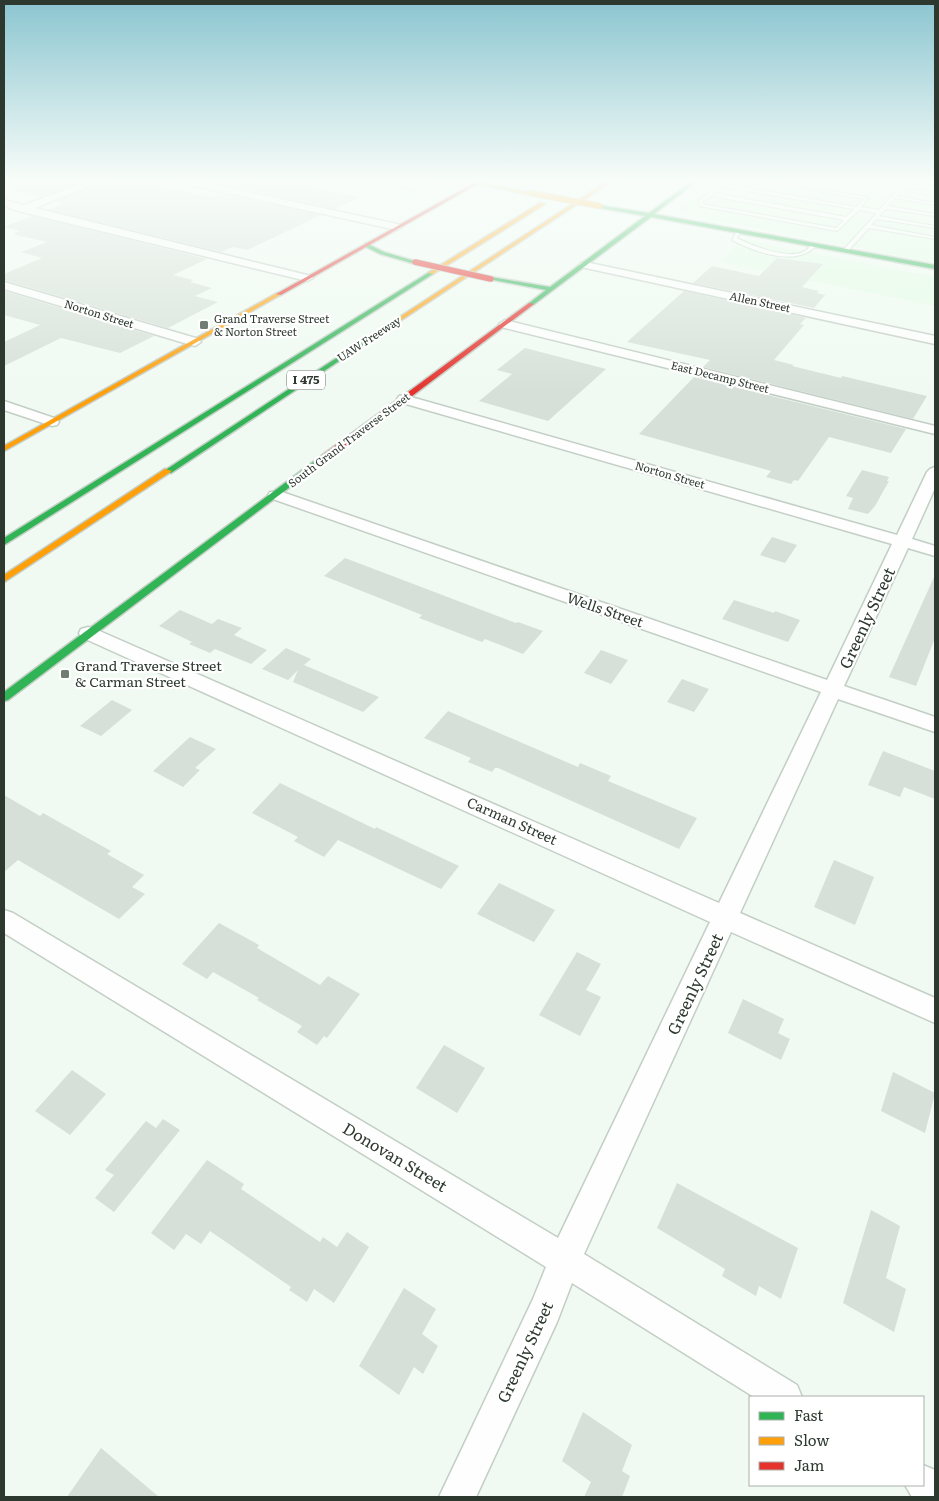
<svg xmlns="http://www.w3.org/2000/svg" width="939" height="1501" viewBox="0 0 939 1501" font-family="Literata,serif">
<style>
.built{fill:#e2fbe5}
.building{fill:#d6e0d8}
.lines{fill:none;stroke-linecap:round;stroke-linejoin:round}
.lane-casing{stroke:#c3cec5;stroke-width:2}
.street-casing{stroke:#c3cec5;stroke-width:3}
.fast-casing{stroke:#c3cec5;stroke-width:3}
.slow-casing{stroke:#c3cec5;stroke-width:3}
.jam-casing{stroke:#c3cec5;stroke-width:3}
.lane{fill:#fdfefd;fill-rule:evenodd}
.street{fill:#fdfefd;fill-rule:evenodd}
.fast{fill:#30b455;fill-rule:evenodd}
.slow{fill:#ff9f0a;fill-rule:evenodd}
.jam{fill:#e5322d;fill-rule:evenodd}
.slow-bridge-casing{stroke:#c3cec5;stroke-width:7;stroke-linecap:butt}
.jam-bridge-casing{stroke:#c3cec5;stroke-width:7;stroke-linecap:butt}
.slow-bridge{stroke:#ff9f0a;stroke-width:5.5}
.jam-bridge{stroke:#e5322d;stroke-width:5.5}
.poi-dot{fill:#717d73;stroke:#fff;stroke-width:2}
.labels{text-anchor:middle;stroke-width:4.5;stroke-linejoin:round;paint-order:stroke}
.far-street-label{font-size:11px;fill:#2d392f;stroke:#fff}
.far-poi-label{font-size:11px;fill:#2d392f;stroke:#fff;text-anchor:start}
.shield{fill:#fff;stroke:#6c746d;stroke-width:1}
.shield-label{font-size:12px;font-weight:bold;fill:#2d392f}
.street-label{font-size:14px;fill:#2d392f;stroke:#fff}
.poi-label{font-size:14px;fill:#2d392f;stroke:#fff;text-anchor:start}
.near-street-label{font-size:16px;fill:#2d392f;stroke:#fff}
</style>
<rect width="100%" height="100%" fill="#f0faf2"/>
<!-- built -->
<g class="built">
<polygon points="326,182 424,182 443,185 418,199"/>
<polygon points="710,182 935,182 935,263 689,215 676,210"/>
<polygon points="740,239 935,277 935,306 721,262"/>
</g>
<!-- building -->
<g class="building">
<polygon points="11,182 82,182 40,197 10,190"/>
<polygon points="101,182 134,182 213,197 220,194 321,215 247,250 233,247 221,252 49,210 65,203 57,201"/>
<polygon points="249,182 282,182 360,197 335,209 235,187"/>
<polygon points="32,216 207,259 173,275 193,280 190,282 212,288 195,296 218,302 168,328 4,280 4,274 42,258 21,252 47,242 13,234 20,231 4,227"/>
<polygon points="777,258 823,264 802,287 819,291 817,293 825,295 814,308 693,283 712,266 759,276"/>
<polygon points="4,291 154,336 120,353 61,338 4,366 4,342 40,325 4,315"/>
<polygon points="684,291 806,318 800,324 804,325 774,360 794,365 792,366 841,378 842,376 927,396 913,419 703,367 710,360 627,342"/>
<polygon points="525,348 606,369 548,421 479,401 512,374 497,370"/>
<polygon points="694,377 906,429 891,453 829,437 798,481 794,480 791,484 766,477 771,471 639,434"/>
<polygon points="862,470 889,477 887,481 889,481 875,506 868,514 848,509 853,498 846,496"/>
<polygon points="772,537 797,545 785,563 760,555"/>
<polygon points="345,558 516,623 518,622 543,631 523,654 485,639 482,642 419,618 422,615 324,576"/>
<polygon points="935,575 935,638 916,686 889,677"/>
<polygon points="734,600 774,613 775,611 800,620 788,642 722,619"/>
<polygon points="180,610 212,624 218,619 242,628 234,635 267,650 251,664 215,649 210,653 189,644 192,642 159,626"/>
<polygon points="286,648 311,659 304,665 379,697 363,712 293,682 298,670 288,680 262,669"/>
<polygon points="601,650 628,660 611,684 584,673"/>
<polygon points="682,679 709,689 694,712 667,702"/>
<polygon points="112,700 132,710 101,736 80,726"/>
<polygon points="448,711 578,767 580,763 611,776 608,781 697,818 679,849 498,768 495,768 492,772 468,762 471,758 424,738"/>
<polygon points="190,737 216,749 195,768 200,770 183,787 153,771"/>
<polygon points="883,751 935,771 935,799 904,787 900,797 868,785"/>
<polygon points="280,783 375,829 376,827 459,866 441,889 338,840 324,857 294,841 298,837 252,813"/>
<polygon points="4,795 40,816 43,813 111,851 107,854 144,875 132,887 145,894 119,919 18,860 4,872"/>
<polygon points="834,860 874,877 855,925 814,907"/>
<polygon points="499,883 555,910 534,942 477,914"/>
<polygon points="219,923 259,945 257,948 320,985 328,976 360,994 327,1038 324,1036 317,1045 297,1032 302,1026 257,1000 259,998 213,972 207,979 182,964"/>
<polygon points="577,952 601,964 586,990 601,997 580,1036 539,1015"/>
<polygon points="743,999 784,1019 778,1033 790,1039 781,1060 728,1033"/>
<polygon points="444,1045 485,1068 457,1113 416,1088"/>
<polygon points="72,1070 106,1094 70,1135 35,1111"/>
<polygon points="893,1072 935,1093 925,1133 881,1111"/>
<polygon points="163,1119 180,1130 114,1212 95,1198 114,1175 105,1170 146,1121 156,1128"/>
<polygon points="207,1160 244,1184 241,1189 320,1242 323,1237 337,1247 347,1232 369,1247 334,1303 314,1289 307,1302 289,1290 291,1287 210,1231 201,1244 186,1234 174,1250 151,1233"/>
<polygon points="677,1183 798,1248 781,1299 759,1286 756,1296 722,1276 725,1269 657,1228"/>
<polygon points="871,1210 900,1226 886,1278 906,1289 894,1332 843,1303"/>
<polygon points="404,1288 436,1309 422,1334 438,1346 423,1374 414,1367 399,1395 359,1366"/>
<polygon points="583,1412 632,1445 622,1471 630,1476 622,1497 584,1497 591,1482 562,1461"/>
<polygon points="101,1448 159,1497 67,1497"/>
</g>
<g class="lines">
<!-- lane casing -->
<g class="lane-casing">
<g id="lane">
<polygon points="371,182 378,182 415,190 413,191"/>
<path d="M 723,182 L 727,182 L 725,184 L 856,207 L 864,199 L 767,182 L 775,182 L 867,197 L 869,198 L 861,207 L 879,210 L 905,182 L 909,182 L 904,188 L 935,193 L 935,195 L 902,190 L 897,196 L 935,203 L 935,205 L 895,198 L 888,206 L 935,214 L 935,216 L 886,209 L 879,216 L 935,226 L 935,228 L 877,219 L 871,225 L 935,237 L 935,239 L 869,228 L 848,251 L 844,251 L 844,249 L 877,213 L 859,210 L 837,231 L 699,206 L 699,200 ZM 722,187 L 854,209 L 846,217 L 713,193 ZM 711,196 L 844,220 L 836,228 L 703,204 L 703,201 Z"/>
<polygon points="918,182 935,183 935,185"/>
<path d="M 737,230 L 741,231 L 737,238 C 752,246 787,259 803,252 C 807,250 809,247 812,244 L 817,245 C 797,268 755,252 732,240 Z"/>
</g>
</g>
<!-- street casing -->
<g class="street-casing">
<g id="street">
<polygon points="86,182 99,182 35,208 311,276 313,278 307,281 18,211 4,206 4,200 24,205"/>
<polygon points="185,182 201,182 397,224 402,227 397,230 190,185"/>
<polygon points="585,262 935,336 935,344 581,267 579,265 581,263"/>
<polygon points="4,282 199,339 201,342 195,346 191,345 4,289"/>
<polygon points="505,320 935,426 935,434 501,327 499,324"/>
<polygon points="404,395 897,535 927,472 930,469 935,467 935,488 912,539 935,546 935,556 908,548 844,686 935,717 935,732 838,699 740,913 935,998 935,1023 731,932 584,1254 797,1385 802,1397 754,1397 572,1283 557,1322 476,1497 439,1497 533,1299 546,1267 4,933 4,910 13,913 558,1238 710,922 81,637 79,633 81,629 88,627 95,629 719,903 821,692 270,498 268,495 270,492 282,492 827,680 892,544 399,402 397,399 399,396"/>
<polygon points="4,401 57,419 59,422 57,425 52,426 4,410"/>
<polygon points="923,1465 935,1470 935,1497 912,1497 905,1485 923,1485"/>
</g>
</g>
<!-- fast casing -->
<g class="fast-casing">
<g id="fast">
<polygon points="691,182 696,182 654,214 935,265 935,269 651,217 533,305 528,304 546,290 488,279 491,277 550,287 645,216 600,208 598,205 649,213"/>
<polygon points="366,243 384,252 418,262 415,264 380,254 364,246"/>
<polygon points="431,271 434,273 433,274 4,545 4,538"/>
<polygon points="364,340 369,341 171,473 164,471"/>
<polygon points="320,457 327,459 8,700 4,701 4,692"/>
</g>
</g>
<!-- slow casing -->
<g class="slow-casing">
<g id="slow">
<polygon points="468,182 476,182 533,193 530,195"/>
<polygon points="606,182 611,182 368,342 363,341"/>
<polygon points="540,203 545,204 433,274 428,273"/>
<polygon points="277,293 282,294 4,451 4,446"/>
<polygon points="165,469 172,471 4,582 4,575"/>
</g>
</g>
<!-- jam casing -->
<g class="jam-casing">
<g id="jam">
<polygon points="476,182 481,182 281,295 276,294"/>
<polygon points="529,303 534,304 326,461 320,461 320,457"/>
</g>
</g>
<!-- lane -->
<use href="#lane" class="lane"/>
<!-- street -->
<use href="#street" class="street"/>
<!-- fast -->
<use href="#fast" class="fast"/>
<!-- slow -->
<use href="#slow" class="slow"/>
<!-- jam -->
<use href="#jam" class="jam"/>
<!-- slow-bridge casing -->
<g class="slow-bridge-casing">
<polyline id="slow-bridge" points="530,193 600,206"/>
</g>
<!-- jam-bridge casing -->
<g class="jam-bridge-casing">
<polyline id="jam-bridge" points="415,262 491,279"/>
</g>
<!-- slow-bridge -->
<use href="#slow-bridge" class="slow-bridge"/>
<!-- jam-bridge -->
<use href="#jam-bridge" class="jam-bridge"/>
</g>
<!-- sky -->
<linearGradient id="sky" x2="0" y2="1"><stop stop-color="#8bc5d0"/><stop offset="0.46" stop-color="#f8fdf9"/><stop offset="1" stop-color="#f8fdf9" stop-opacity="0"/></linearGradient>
<rect width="939" height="392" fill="url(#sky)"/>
<!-- markers -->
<g class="poi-dot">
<rect x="199" y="320" width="10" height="10" rx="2.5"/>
<rect x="60" y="669" width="10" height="10" rx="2.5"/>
</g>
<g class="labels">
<!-- far-street labels -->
<g class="far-street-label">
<text transform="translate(760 302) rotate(12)" y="4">Allen Street</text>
<text transform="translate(99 314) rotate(17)" y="4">Norton Street</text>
<text transform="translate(369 339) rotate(-33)" y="4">UAW Freeway</text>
<text transform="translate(720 377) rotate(14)" y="4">East Decamp Street</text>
<text transform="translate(349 440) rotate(-37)" y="4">South Grand Traverse Street</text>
<text transform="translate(670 475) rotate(16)" y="4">Norton Street</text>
</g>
<!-- far-poi labels -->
<g class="far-poi-label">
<text x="214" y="323">Grand Traverse Street<tspan x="214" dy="13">&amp; Norton Street</tspan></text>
</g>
<!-- shield labels -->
<rect class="shield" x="287" y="370.5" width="38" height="19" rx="4"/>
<g class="shield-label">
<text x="306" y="384">I 475</text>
</g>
<!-- street labels -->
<g class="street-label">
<text transform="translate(605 610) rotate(19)" y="5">Wells Street</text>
<text transform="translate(512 821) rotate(24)" y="5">Carman Street</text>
</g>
<!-- poi labels -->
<g class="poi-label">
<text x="75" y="671">Grand Traverse Street<tspan x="75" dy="16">&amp; Carman Street</tspan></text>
</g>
<!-- near-street labels -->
<g class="near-street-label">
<text transform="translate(867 618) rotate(-65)" y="6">Greenly Street</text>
<text transform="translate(695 984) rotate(-65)" y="6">Greenly Street</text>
<text transform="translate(395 1157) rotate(31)" y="6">Donovan Street</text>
<text transform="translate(525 1352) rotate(-65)" y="6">Greenly Street</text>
</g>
</g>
<!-- border -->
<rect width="939" height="1501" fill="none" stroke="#2d392f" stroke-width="10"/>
<!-- legend -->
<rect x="749" y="1396" width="175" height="90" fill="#ffffff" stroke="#abb0ac"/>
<rect x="759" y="1412" width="25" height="8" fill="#30b455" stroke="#abb0ac"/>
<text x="794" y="1421" font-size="15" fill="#2d392f">Fast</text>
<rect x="759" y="1437" width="25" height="8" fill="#ff9f0a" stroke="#abb0ac"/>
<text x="794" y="1446" font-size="15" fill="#2d392f">Slow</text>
<rect x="759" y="1462" width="25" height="8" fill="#e5322d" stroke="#abb0ac"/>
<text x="794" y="1471" font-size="15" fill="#2d392f">Jam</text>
</svg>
